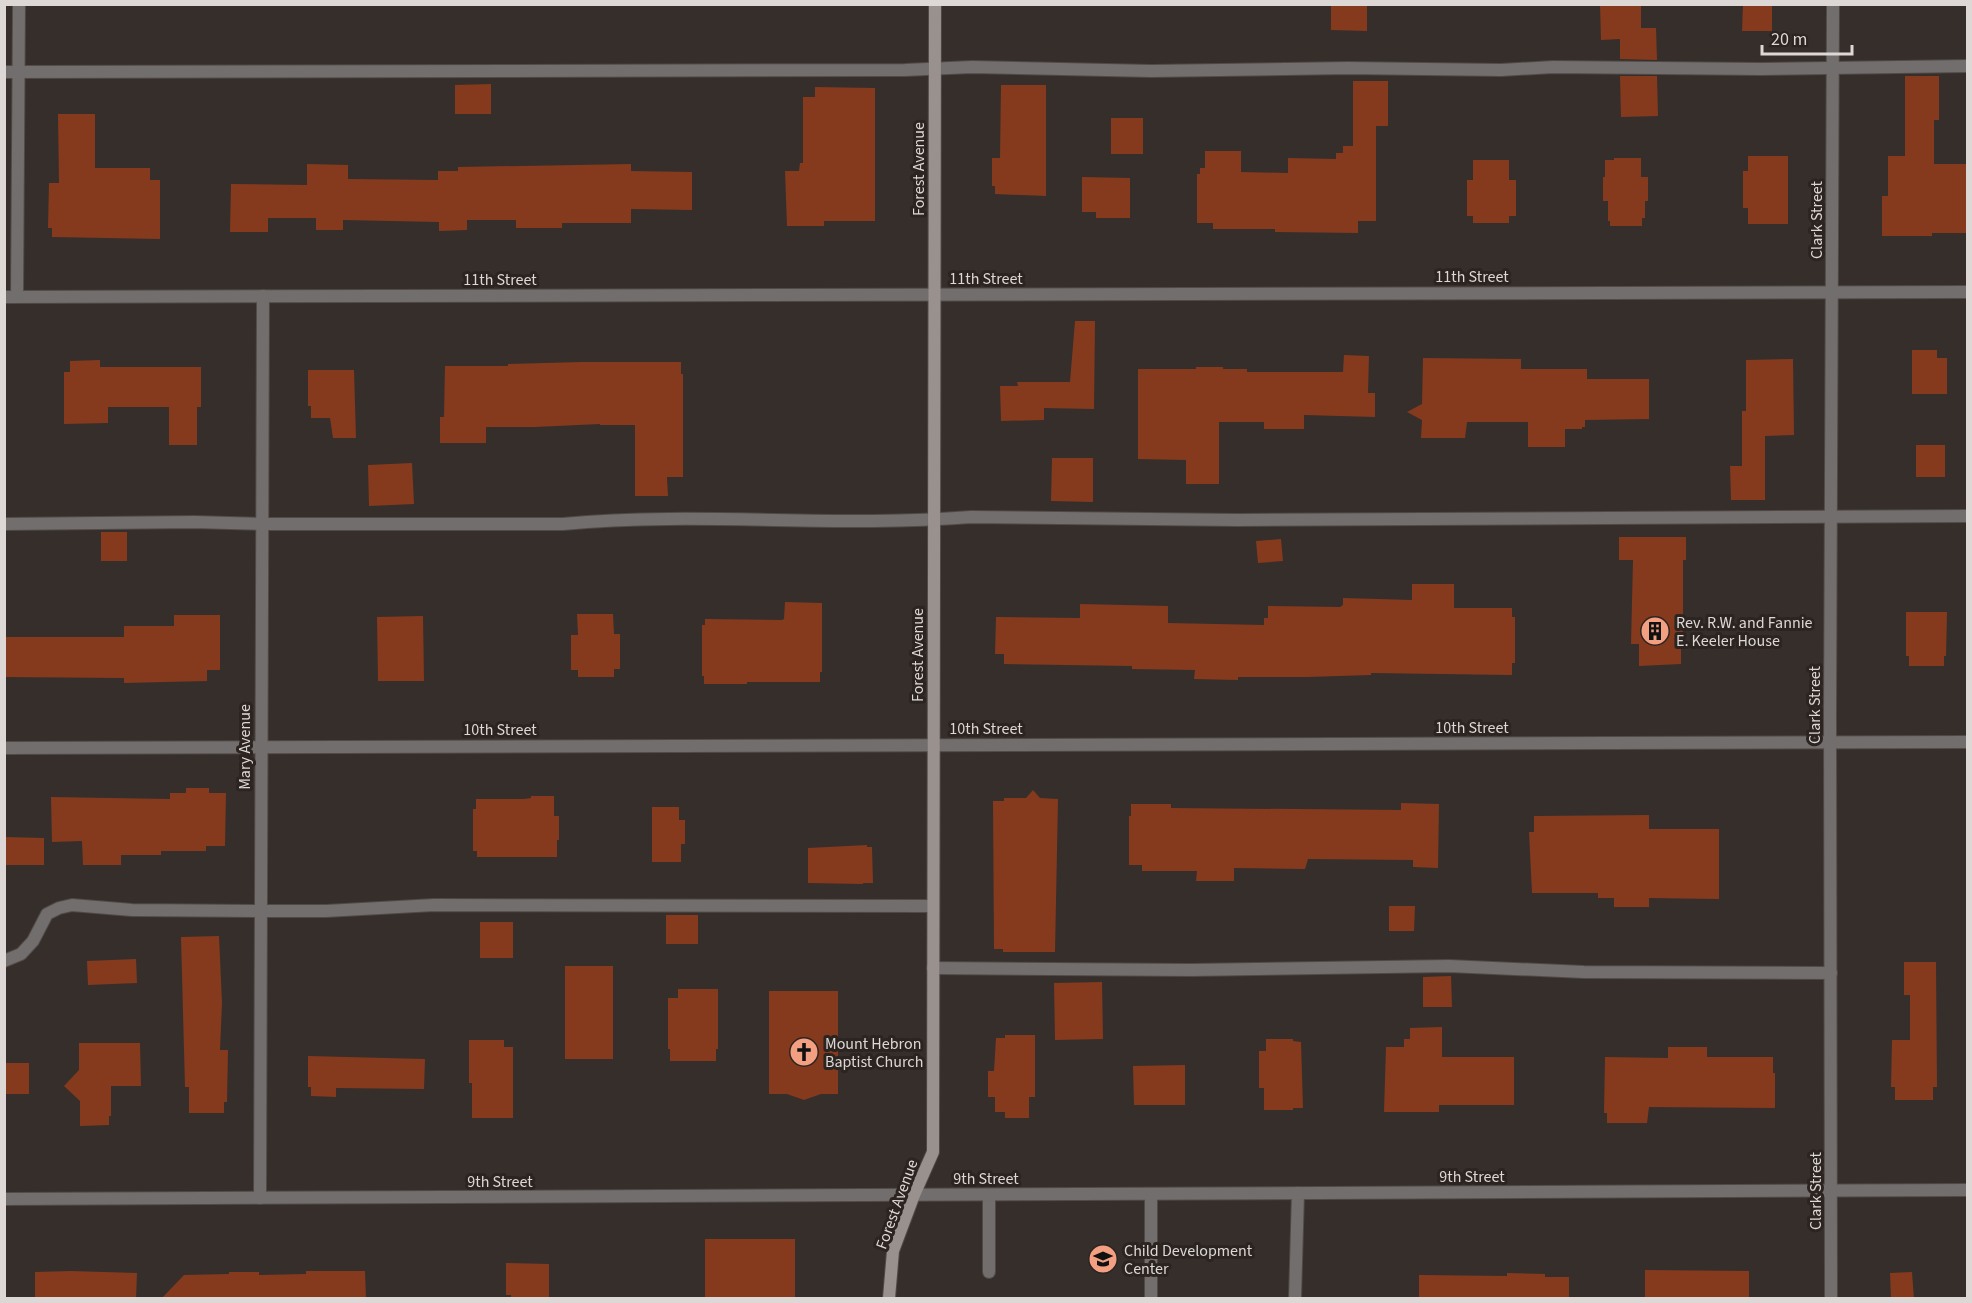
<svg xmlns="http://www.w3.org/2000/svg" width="1972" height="1303" viewBox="0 0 1972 1303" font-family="'Source Sans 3',sans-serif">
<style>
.building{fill:#853a1e}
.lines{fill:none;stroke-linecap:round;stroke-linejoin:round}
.lane-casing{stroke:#514946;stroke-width:14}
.street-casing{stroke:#514946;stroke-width:14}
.secondary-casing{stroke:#514946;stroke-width:14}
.lane{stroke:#726e6d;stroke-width:12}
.street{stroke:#726e6d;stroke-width:12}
.secondary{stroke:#98918e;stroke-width:12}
.labels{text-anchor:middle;stroke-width:6;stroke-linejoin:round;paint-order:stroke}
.street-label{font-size:16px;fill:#ddd8d6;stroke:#2c2421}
.poi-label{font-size:16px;fill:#ddd8d6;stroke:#2c2421;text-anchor:start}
</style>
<rect width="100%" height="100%" fill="#362e2b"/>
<!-- building -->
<g class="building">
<polygon points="1331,4 1367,4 1367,31 1331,30"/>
<polygon points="1600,4 1641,4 1641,28 1656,28 1657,60 1620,59 1620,39 1601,40"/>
<polygon points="1743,4 1772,4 1772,31 1742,31"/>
<polygon points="1620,76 1657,76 1658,116 1621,117"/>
<polygon points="1905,76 1939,76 1939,120 1934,120 1934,164 1968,164 1968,233 1932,233 1932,236 1882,236 1882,196 1888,196 1888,156 1905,156"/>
<polygon points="1353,81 1388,81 1388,126 1376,126 1376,221 1358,221 1358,233 1275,232 1275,229 1213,229 1213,223 1197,223 1197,174 1200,174 1200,168 1205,168 1205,151 1241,151 1241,172 1288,173 1288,158 1336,159 1336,153 1343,153 1343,146 1353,146"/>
<polygon points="491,84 491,114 455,114 455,85"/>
<polygon points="1001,85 1046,85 1046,196 995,194 995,186 992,186 992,158 1000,158"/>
<polygon points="815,87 875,88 875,221 824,221 824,226 787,226 785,171 799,171 800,163 803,163 803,97 815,97"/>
<polygon points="58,114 95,114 95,168 150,168 150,180 160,180 160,239 52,237 52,228 48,228 49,183 59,183"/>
<rect x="1111" y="118" width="32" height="36"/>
<polygon points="1748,156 1788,156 1788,224 1748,224 1748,208 1743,208 1743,171 1748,171"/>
<polygon points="1614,158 1641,158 1641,177 1648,177 1648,201 1645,201 1645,218 1642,218 1642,226 1610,226 1610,221 1608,221 1608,201 1603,201 1603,177 1605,177 1605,160 1614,160"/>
<polygon points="1473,160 1509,160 1509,180 1516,180 1516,216 1509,216 1509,223 1473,223 1473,216 1467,216 1467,180 1473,180"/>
<polygon points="307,164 348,165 348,179 438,180 438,171 458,171 458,167 631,164 631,171 692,172 692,210 631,209 631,223 562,223 562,228 516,228 516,220 467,220 467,230 439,231 439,222 343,220 343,230 316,230 316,218 268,218 268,232 230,232 231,184 307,185"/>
<polygon points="1082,177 1130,178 1130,218 1096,218 1096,212 1082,212"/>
<polygon points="1075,321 1095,321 1094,409 1044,408 1044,420 1001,421 1000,386 1018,386 1017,382 1070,382"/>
<polygon points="1912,350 1937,350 1937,358 1947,358 1947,394 1912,394"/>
<polygon points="1344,355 1369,356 1368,393 1375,393 1375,417 1304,415 1304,429 1264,429 1264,422 1219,422 1219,484 1186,484 1186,460 1138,459 1138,369 1196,369 1196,367 1223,367 1223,369 1247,369 1247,372 1343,372"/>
<polygon points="1423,358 1521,359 1521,369 1587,369 1587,379 1649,379 1649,419 1585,420 1585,427 1582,427 1582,429 1565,429 1565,447 1528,447 1528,422 1467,422 1465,438 1421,438 1422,420 1407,412 1422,404"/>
<polygon points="1793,359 1794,435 1765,436 1765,500 1731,500 1730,466 1742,466 1742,411 1746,411 1746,360"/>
<polygon points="100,360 100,367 201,367 201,407 197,407 197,445 169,445 169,407 108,407 108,423 64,424 64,372 70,372 70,361"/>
<polygon points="581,362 681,362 681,374 683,374 683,477 667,477 668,496 635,496 635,425 600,425 600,424 535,427 486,427 486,443 440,443 440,417 444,417 445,366 508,366 508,364"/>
<polygon points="308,370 354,370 356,438 333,438 330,418 311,418 311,406 308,406"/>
<rect x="1916" y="445" width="29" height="32"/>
<polygon points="1052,458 1093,458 1093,502 1051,501"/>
<polygon points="412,463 414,504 369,506 368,465"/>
<rect x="101" y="532" width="26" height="29"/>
<polygon points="1619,537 1686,537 1686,560 1683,560 1683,645 1681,645 1681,664 1639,666 1639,644 1631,644 1633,560 1619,560"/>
<polygon points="1281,539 1283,561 1258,563 1256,541"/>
<polygon points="1412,584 1454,584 1454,608 1512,608 1512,617 1515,617 1515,663 1512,663 1512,675 1371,673 1371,675 1307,677 1238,677 1238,680 1194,679 1195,670 1132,669 1132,666 1004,664 1004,654 995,654 996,617 1080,618 1080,604 1168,606 1168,623 1264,625 1264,618 1268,618 1268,606 1340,607 1343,605 1343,598 1412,600"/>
<polygon points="785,602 822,603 822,672 820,672 820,682 747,682 747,684 704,684 704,676 702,676 702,625 705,625 705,619 782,620 784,619"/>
<polygon points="1906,612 1947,612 1946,656 1944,656 1944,666 1909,666 1909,656 1906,656"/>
<polygon points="577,614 613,614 614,634 620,634 620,669 614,669 614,677 578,677 578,670 571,670 571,635 578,635"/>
<polygon points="174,615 220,615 220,670 207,670 207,681 124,683 124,678 4,677 4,637 124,637 124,626 174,626"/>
<polygon points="423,616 424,681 378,681 377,617"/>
<polygon points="186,788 209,788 209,793 226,793 225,846 206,846 206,851 161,851 161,855 121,855 121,865 83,865 82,841 52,842 51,797 170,799 170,793 186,793"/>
<polygon points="1033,790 1040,798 1058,799 1055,952 1003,952 1003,949 994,949 993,801 1004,801 1004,798 1026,798"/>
<polygon points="531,796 554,796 554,816 559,816 559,840 557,840 557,857 477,857 477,851 473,851 473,809 476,809 476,799 524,799 531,798"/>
<polygon points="1401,803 1439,804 1438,868 1413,867 1413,860 1308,859 1305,869 1234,868 1234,881 1196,881 1197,871 1142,871 1142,865 1129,865 1129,816 1131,816 1131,804 1171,804 1171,808 1401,810"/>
<polygon points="652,807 679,807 679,820 685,820 685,844 681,844 681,862 652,862"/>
<polygon points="1649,815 1649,829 1719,829 1719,899 1649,898 1649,907 1614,907 1614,898 1598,898 1598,893 1532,893 1529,832 1534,832 1534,816"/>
<polygon points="4,837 44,838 44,865 4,865"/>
<polygon points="867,845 867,847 872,847 873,883 863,883 863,884 808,883 808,848"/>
<polygon points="1389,906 1415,906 1414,931 1389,931"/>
<rect x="666" y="915" width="32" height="29"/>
<rect x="480" y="922" width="33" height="36"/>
<polygon points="219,936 222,1003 220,1050 228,1050 227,1102 224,1102 224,1113 189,1113 189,1087 185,1087 181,937"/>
<polygon points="136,959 137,983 88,985 87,961"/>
<polygon points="1904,962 1936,962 1937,1087 1933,1087 1933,1100 1895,1100 1895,1087 1891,1087 1892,1040 1910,1040 1910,995 1904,995"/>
<rect x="565" y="966" width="48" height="93"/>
<polygon points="1451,976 1452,1007 1423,1007 1423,977"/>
<polygon points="1102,982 1103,1039 1055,1040 1054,983"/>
<polygon points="678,989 718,989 718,1049 716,1049 716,1061 670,1061 670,1049 668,1049 668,998 678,998"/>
<polygon points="769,991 838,991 838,1094 821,1094 804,1100 787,1094 769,1094"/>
<polygon points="1442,1027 1442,1057 1514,1057 1514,1105 1439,1105 1439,1112 1384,1112 1386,1047 1404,1047 1404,1039 1410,1039 1410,1028"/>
<polygon points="1005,1035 1035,1035 1035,1097 1029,1097 1029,1118 1005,1118 1005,1112 995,1112 995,1097 988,1097 988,1071 994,1071 996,1038 1005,1038"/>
<polygon points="1266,1039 1293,1039 1293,1041 1301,1042 1303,1108 1293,1108 1293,1110 1264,1110 1264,1088 1259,1088 1259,1051 1266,1051"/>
<polygon points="469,1040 504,1040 504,1047 513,1047 513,1118 472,1118 472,1083 469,1083"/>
<polygon points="79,1043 140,1043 141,1086 111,1086 111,1116 109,1116 109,1125 80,1126 80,1101 64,1086 79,1070"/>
<polygon points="1668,1047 1707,1047 1707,1057 1773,1057 1773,1073 1775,1073 1775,1108 1649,1107 1647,1123 1607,1123 1607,1113 1604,1113 1605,1057 1668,1058"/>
<polygon points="308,1056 425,1059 424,1089 336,1088 336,1097 311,1096 311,1087 308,1087"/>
<rect x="4" y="1063" width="25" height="31"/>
<polygon points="1185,1065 1185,1105 1134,1105 1133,1066"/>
<rect x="705" y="1239" width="90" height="60"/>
<polygon points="506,1263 549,1264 549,1299 511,1299 511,1295 506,1295"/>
<polygon points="1645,1270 1749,1271 1749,1299 1645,1299"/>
<polygon points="71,1271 137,1273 136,1299 35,1299 35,1272"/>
<polygon points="306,1271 365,1271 366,1299 161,1299 184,1275 229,1274 229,1272 259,1272 259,1275 306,1274"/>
<polygon points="1912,1272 1914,1299 1891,1299 1890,1273"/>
<polygon points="1507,1273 1545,1274 1545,1277 1569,1277 1569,1299 1419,1299 1419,1275 1507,1276"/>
</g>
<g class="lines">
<!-- lane casing -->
<g class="lane-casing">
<g id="lane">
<polyline points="4,72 905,70 972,67 1151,71 1348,68 1501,70 1553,67 1761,69 1968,66"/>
<path d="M 4,524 L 194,522 L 262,524 L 563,524 C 699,511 835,528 971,517 L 1237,520 L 1968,516"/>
<polyline points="4,961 21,954 33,941 47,914 59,908 72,905 132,910 260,911 326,911 434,905 933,906"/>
<polyline points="933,968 1191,970 1449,966 1584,972 1831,973"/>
<polyline points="989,1195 989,1272"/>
<polyline points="1151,1298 1151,1194"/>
<polyline points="1295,1298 1298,1193"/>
</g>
</g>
<!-- street casing -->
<g class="street-casing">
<g id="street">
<polyline points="4,297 1968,292"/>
<polyline points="17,297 19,4"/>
<polyline points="4,748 1968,742"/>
<polyline points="260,1198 263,296"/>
<polyline points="4,1199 1968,1190"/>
<polyline points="1831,1298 1830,713 1833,4"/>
</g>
</g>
<!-- secondary casing -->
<g class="secondary-casing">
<polyline id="secondary" points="889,1298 893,1251 914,1195 933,1152 935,4"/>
</g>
<!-- lane -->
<use href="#lane" class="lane"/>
<!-- street -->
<use href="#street" class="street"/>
<!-- secondary -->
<use href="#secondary" class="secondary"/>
</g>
<!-- icons -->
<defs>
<g id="building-disc" transform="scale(1.5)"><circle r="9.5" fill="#f3a082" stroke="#2c2421"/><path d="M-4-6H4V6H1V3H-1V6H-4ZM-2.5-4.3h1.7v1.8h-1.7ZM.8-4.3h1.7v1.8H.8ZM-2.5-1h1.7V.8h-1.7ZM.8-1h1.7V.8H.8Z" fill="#111"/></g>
<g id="church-disc" transform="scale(1.5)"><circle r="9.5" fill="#f3a082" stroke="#2c2421"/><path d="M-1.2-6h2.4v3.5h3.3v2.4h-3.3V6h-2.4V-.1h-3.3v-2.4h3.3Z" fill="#111"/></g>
<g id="school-disc" transform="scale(1.5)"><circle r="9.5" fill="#f3a082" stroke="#2c2421"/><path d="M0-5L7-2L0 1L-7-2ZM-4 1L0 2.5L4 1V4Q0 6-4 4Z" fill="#111"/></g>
</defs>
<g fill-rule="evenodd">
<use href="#building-disc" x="1655" y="631"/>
<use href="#church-disc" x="804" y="1052"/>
<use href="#school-disc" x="1103" y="1259"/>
</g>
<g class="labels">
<!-- street labels -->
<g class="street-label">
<text transform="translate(918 169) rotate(-90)" y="6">Forest Avenue</text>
<text transform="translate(1816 220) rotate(-90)" y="6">Clark Street</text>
<text x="1472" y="282">11th Street</text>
<text x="986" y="284">11th Street</text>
<text x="500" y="285">11th Street</text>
<text transform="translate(917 655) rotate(-90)" y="6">Forest Avenue</text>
<text transform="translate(1814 705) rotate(-90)" y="6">Clark Street</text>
<text x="1472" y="733">10th Street</text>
<text x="986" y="734">10th Street</text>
<text x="500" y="735">10th Street</text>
<text transform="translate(244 747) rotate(-90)" y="6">Mary Avenue</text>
<text x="1472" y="1182">9th Street</text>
<text x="986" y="1184">9th Street</text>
<text x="500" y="1187">9th Street</text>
<text transform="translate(1815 1191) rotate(-90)" y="6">Clark Street</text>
<text transform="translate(896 1204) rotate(-70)" y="6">Forest Avenue</text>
</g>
<!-- poi labels -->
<g class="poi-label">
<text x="1676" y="628">Rev. R.W. and Fannie<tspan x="1676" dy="18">E. Keeler House</tspan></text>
<text x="825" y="1049">Mount Hebron<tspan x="825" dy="18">Baptist Church</tspan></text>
<text x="1124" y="1256">Child Development<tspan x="1124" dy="18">Center</tspan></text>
</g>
</g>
<!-- border -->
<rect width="1972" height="1303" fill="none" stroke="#ddd8d6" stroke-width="12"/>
<!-- scale -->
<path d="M1762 45v9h90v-9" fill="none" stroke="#ddd8d6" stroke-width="3"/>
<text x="1771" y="45" font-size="18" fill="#ddd8d6" stroke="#2c2421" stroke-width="4.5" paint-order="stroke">20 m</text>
</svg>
